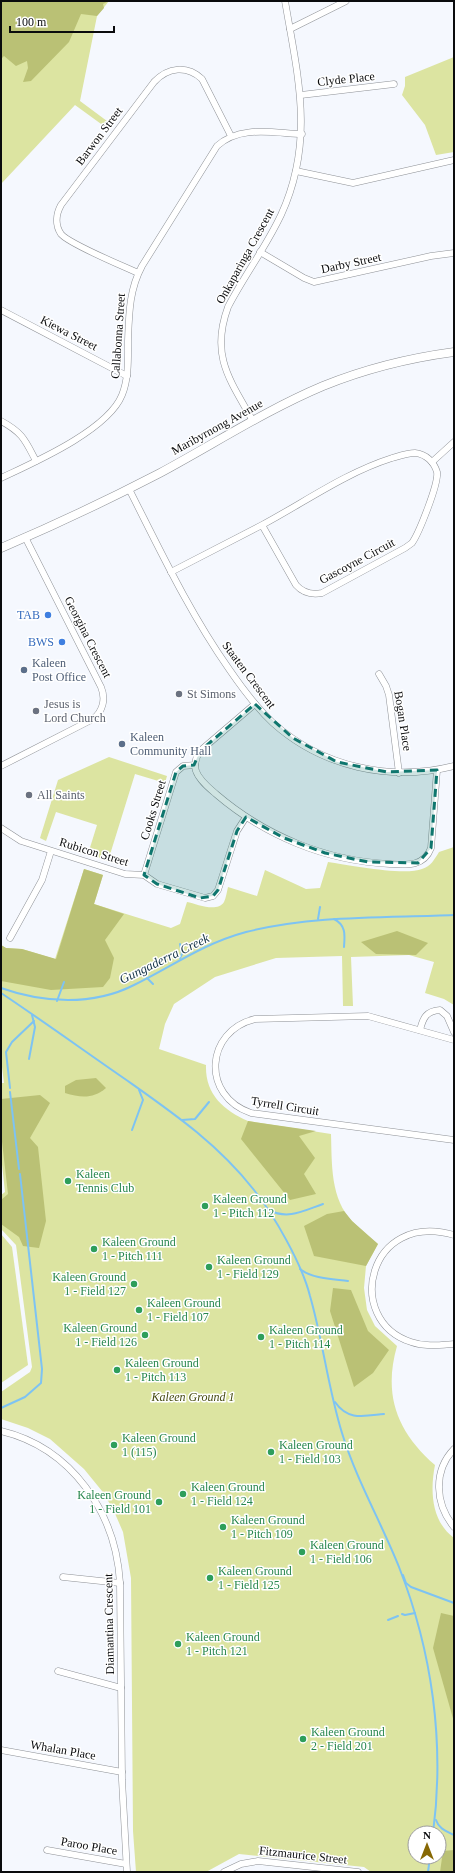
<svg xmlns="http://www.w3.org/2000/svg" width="455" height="1873" viewBox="0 0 455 1873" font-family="'Times New Roman',serif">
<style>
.green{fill:#dce4a1;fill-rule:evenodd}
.forest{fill:#bac175}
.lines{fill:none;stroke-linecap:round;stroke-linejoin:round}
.stream{stroke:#7dc3f3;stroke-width:2}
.minor-casing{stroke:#8e9196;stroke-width:7}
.tertiary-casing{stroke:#8e9196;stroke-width:9}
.minor{stroke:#fff;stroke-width:6}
.tertiary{stroke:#fff;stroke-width:8}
.marked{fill:#0f766e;fill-opacity:0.2;stroke:#0f766e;stroke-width:3;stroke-dasharray:8 5;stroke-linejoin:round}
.shop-dot{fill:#3f7fe0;stroke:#fff;stroke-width:1.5}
.service-dot{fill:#5c6f8a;stroke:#fff;stroke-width:1.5}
.worship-dot{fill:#6b7280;stroke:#fff;stroke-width:1.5}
.leisure-dot{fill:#2e9e5b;stroke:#fff;stroke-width:1.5}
.labels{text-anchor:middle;stroke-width:3;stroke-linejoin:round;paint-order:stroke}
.street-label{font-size:12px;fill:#0a0b0d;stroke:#fff}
.shop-label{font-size:12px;fill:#366cbe;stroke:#fff;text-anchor:end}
.service-label{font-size:12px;fill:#4e5e75;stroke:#fff;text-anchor:start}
.worship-label{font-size:12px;fill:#5b616d;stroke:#fff;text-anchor:start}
.leisure-label{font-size:12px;fill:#27864d;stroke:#fff;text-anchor:start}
.park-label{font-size:12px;font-style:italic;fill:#45490f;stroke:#fff}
.water-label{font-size:13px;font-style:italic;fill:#133246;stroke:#fff}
</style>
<rect width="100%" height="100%" fill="#f5f8fe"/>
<!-- green -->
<g class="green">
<polygon points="1,1 109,1 97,16 80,101 111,124 108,129 75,105 1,184"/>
<polygon points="454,57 454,152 436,155 425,125 402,95 405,86 405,77"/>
<polygon points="109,757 167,776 165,783 135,774 108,861 88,854 97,825 56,812 46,841 40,838 58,780"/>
<path d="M 454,847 L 454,1005 L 444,999 L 425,993 L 434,962 L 409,955 L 351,957 L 353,1006 L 343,1006 L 342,956 L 276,958 L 215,977 L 174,1004 L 165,1024 L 159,1049 L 206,1065 C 205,1094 223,1110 248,1121 L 331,1134 C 332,1164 330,1199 353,1222 C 361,1230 370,1237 378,1244 L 366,1266 L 364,1288 L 367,1310 L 375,1326 L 397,1346 C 383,1395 397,1432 435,1465 C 430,1490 431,1521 454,1538 L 454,1872 L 371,1872 L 364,1867 L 239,1854 L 206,1872 L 136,1872 L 133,1831 L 131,1578 L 123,1532 L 113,1509 L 102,1491 L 84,1469 L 50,1439 L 28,1428 L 1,1419 L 1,1392 L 30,1372 L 32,1367 L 16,1245 L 1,1229 L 1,1195 L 5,1192 L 1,1155 L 1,1083 L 4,1083 L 1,1059 L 1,945 L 6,948 L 22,949 L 55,959 L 84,869 L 103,875 L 94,904 L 171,928 L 180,924 L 187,902 C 197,904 217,913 224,902 C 226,898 227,891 228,887 L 257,896 L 265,870 L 306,889 L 320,888 L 328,862 C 349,865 404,876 422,869 C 431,866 434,860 439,852 ZM 415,1833 L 439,1833 L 439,1857 L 415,1857 Z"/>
<polygon points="1,1234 12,1247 28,1365 1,1383"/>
</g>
<!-- forest -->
<g class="forest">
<polygon points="2,1 109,1 103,4 104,8 97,16 81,14 69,42 31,81 23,82 28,68 27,61 16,66 4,56 1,59"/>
<polygon points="84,869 103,875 94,904 124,914 105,940 114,958 110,978 103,987 51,990 1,981 1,945 6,948 22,949 56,959"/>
<polygon points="397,931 428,943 416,955 376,954 361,942"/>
<path d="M 96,1078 L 106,1088 C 93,1099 81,1098 65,1093 L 65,1086 L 76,1080 Z"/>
<polygon points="40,1095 50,1103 30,1138 38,1147 46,1221 39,1248 23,1246 19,1237 1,1224 1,1200 8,1194 1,1133 1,1099"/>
<polygon points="248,1121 316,1131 299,1136 315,1158 304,1174 316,1194 290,1200 241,1139"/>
<polygon points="344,1211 352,1221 378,1244 366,1266 314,1256 304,1226 327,1214"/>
<polygon points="333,1288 351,1290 368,1331 389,1350 373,1373 354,1387 330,1311"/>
<polygon points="441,1613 454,1616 454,1722 433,1648"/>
<polygon points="454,1850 454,1872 440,1872 443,1851"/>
</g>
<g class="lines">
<!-- stream -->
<g class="stream">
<polyline points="318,919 320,907"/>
<path d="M 334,919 C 346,925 345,935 344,947"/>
<polyline points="180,944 182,954 180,958"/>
<polyline points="147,978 153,984"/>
<path d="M 1,988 C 43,1003 93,1006 134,985 C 173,966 202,944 246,932 C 314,915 384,918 454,915"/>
<path d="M 1,993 C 43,1021 83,1050 125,1079 C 173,1113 217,1143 254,1190 C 274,1215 302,1264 310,1296 C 323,1341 328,1388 342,1433 C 356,1479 381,1522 399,1567 C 432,1651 445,1743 433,1833"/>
<polyline points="57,1001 64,982"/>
<polyline points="29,1059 35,1027 32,1015"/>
<polyline points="10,1088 6,1052 12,1042 34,1021"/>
<polyline points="10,1092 19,1169"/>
<polyline points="182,1120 195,1119 209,1102"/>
<polyline points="132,1130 143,1100 139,1090"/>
<path d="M 269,1210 C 288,1220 303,1211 323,1204"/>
<path d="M 300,1269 C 313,1279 332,1279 348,1281"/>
<path d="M 335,1402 C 348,1421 364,1416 384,1414"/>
<polyline points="1,1408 25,1397 41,1383 42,1369 20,1174"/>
<polyline points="403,1575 406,1583 411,1587 454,1603"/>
<polyline points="402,1614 405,1615 415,1613"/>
<polyline points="388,1620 398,1616"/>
<path d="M 436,1820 C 439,1829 446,1831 454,1835"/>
<polyline points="428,1872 430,1857"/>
</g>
<!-- minor casing -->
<g class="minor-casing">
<g id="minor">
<polyline points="290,29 346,1"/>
<polyline points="301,95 394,84"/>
<polyline points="296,171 353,183 454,160"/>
<polyline points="260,252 304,278 314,282 431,256 454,253"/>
<path d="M 138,273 C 123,266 69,244 61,234 C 55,225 56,214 61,205 L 154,82 C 168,67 187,65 202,79 L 231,136"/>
<polyline points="1,310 127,376"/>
<path d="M 1,421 C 23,433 25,440 36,461"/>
<path d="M 253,421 C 230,380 210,356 228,307 C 244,276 266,247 281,215 C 315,141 298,77 285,1"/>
<polyline points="432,462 454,442"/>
<path d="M 1,478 C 35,462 108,430 122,395 C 129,378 128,358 128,341 C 129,315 129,290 142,266 L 217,146 C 240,125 273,133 302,134"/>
<path d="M 129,489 C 160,550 189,612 229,669 C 242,688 256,707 273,723 C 322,767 390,782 454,766"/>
<path d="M 171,572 L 262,525 L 296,585 C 303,593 311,595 322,593 L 405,548 L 412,543 C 419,533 439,483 437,472 C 434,462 426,454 415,453 C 408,453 399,456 392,458 C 345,473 305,502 262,525"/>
<polyline points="379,674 386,686 389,695 399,773"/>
<path d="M 255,704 L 200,751 C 196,757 194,764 196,771 C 199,780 209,788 216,794 C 265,836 326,861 390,864 C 406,865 424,867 431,848 L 437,770"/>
<path d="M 1,766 L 93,719 C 103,711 106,699 101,687 L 25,537"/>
<polyline points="1,828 21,841 125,874 144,875 157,884 205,898 213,896 218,890 237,831 246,817"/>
<polyline points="144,875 176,772 183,766 195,765"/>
<polyline points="10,938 42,880 51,851"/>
<path d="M 420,1030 C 423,1018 426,1011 440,1010 L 447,1016 L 454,1032"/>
<path d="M 454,1040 L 368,1016 L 255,1019 C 205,1031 201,1096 251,1113 L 454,1140"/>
<path d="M 454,1235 C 368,1210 343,1320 411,1342 C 425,1347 440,1345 454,1344"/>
<path d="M 1,1431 C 72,1448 116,1513 120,1583 L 122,1780 L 127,1872"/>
<path d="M 454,1449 C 433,1471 435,1504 454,1527"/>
<polyline points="63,1577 120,1583"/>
<polyline points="58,1671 121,1688"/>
<polyline points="1,1750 122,1772"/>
<polyline points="47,1850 126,1864"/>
<polyline points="224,1872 241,1864 258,1861 358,1872"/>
</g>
</g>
<!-- tertiary casing -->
<g class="tertiary-casing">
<path id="tertiary" d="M 1,548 C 55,525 108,500 160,473 C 214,444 266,410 323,386 C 365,369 409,358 454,352"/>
</g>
<!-- minor -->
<use href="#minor" class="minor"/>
<!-- tertiary -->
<use href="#tertiary" class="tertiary"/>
</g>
<!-- marked area -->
<path class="marked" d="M 255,704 L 293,738 L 337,762 L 387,772 L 437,770 L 431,848 L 418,863 L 368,862 L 325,853 L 284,838 L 246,817 L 237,831 L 218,890 L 213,896 L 200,898 L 157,884 L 144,875 L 176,772 L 183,766 L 194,765 L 200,751 Z"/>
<!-- markers -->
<g class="shop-dot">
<circle cx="48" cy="615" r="4"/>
<circle cx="62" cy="642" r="4"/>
</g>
<g class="service-dot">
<circle cx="24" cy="670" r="4"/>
<circle cx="122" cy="744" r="4"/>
</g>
<g class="worship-dot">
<circle cx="179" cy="694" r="4"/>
<circle cx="36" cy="711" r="4"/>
<circle cx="29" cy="795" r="4"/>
</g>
<g class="leisure-dot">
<circle cx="68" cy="1181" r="4"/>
<circle cx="205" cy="1206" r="4"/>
<circle cx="94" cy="1249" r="4"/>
<circle cx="209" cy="1267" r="4"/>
<circle cx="134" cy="1284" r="4"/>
<circle cx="139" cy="1310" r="4"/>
<circle cx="145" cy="1335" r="4"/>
<circle cx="261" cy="1337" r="4"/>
<circle cx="117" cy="1370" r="4"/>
<circle cx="114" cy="1445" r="4"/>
<circle cx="271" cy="1452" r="4"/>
<circle cx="183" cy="1494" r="4"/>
<circle cx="159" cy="1502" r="4"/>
<circle cx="223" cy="1527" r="4"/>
<circle cx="302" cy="1552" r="4"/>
<circle cx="210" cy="1578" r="4"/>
<circle cx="178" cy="1644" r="4"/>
<circle cx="303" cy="1739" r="4"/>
</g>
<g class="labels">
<!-- street labels -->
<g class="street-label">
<text transform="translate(346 79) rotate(-6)" y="4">Clyde Place</text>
<text transform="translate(99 136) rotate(-53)" y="4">Barwon Street</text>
<text transform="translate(245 256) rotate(-61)" y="4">Onkaparinga Crescent</text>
<text transform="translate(351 263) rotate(-12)" y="4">Darby Street</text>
<text transform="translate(69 333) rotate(27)" y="4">Kiewa Street</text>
<text transform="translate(118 336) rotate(-86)" y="4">Callabonna Street</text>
<text transform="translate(217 427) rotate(-29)" y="4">Maribyrnong Avenue</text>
<text transform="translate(357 561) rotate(-28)" y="4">Gascoyne Circuit</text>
<text transform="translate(88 637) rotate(63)" y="4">Georgina Crescent</text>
<text transform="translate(249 675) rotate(53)" y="4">Staaten Crescent</text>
<text transform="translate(403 721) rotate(81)" y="4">Bogan Place</text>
<text transform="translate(153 810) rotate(-73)" y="4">Cooks Street</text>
<text transform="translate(94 852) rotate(17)" y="4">Rubicon Street</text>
<text transform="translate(285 1106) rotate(9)" y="4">Tyrrell Circuit</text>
<text transform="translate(109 1624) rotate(-91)" y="4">Diamantina Crescent</text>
<text transform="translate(63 1750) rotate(10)" y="4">Whalan Place</text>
<text transform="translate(89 1846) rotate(10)" y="4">Paroo Place</text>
<text transform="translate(303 1855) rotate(6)" y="4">Fitzmaurice Street</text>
</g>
<!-- shop labels -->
<g class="shop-label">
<text x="40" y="619">TAB</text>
<text x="54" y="646">BWS</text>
</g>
<!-- service labels -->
<g class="service-label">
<text x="32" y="667">Kaleen<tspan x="32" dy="14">Post Office</tspan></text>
<text x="130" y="741">Kaleen<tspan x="130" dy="14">Community Hall</tspan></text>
</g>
<!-- worship labels -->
<g class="worship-label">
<text x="187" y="698">St Simons</text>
<text x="44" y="708">Jesus is<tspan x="44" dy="14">Lord Church</tspan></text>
<text x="37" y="799">All Saints</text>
</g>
<!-- leisure labels -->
<g class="leisure-label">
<text x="76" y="1178">Kaleen<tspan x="76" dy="14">Tennis Club</tspan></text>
<text x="213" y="1203">Kaleen Ground<tspan x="213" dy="14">1 - Pitch 112</tspan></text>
<text x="102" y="1246">Kaleen Ground<tspan x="102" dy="14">1 - Pitch 111</tspan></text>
<text x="217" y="1264">Kaleen Ground<tspan x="217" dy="14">1 - Field 129</tspan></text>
<text x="126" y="1281" text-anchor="end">Kaleen Ground<tspan x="126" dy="14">1 - Field 127</tspan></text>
<text x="147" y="1307">Kaleen Ground<tspan x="147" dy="14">1 - Field 107</tspan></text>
<text x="137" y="1332" text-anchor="end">Kaleen Ground<tspan x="137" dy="14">1 - Field 126</tspan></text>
<text x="269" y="1334">Kaleen Ground<tspan x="269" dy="14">1 - Pitch 114</tspan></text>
<text x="125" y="1367">Kaleen Ground<tspan x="125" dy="14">1 - Pitch 113</tspan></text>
<text x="122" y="1442">Kaleen Ground<tspan x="122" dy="14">1 (115)</tspan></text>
<text x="279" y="1449">Kaleen Ground<tspan x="279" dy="14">1 - Field 103</tspan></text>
<text x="191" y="1491">Kaleen Ground<tspan x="191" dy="14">1 - Field 124</tspan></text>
<text x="151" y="1499" text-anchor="end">Kaleen Ground<tspan x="151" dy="14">1 - Field 101</tspan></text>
<text x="231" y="1524">Kaleen Ground<tspan x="231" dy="14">1 - Pitch 109</tspan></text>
<text x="310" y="1549">Kaleen Ground<tspan x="310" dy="14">1 - Field 106</tspan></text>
<text x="218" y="1575">Kaleen Ground<tspan x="218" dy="14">1 - Field 125</tspan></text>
<text x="186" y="1641">Kaleen Ground<tspan x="186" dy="14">1 - Pitch 121</tspan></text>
<text x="311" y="1736">Kaleen Ground<tspan x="311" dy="14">2 - Field 201</tspan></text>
</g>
<!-- park labels -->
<g class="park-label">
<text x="193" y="1401">Kaleen Ground 1</text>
</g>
<!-- water labels -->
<g class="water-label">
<text transform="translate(164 958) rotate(-26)" y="5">Gungaderra Creek</text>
</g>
</g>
<!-- border -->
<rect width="455" height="1873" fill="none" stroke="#0a0b0d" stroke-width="4"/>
<!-- north arrow -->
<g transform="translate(427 1845)"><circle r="19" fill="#ffffff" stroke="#9d9d9e"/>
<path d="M0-3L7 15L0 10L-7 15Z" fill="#876803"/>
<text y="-6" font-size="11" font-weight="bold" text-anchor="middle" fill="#0a0b0d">N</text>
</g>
<!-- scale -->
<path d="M10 26v6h104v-6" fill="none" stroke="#0a0b0d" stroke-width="2"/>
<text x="16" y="26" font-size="12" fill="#0a0b0d" stroke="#ffffff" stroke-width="3" paint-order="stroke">100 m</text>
</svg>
